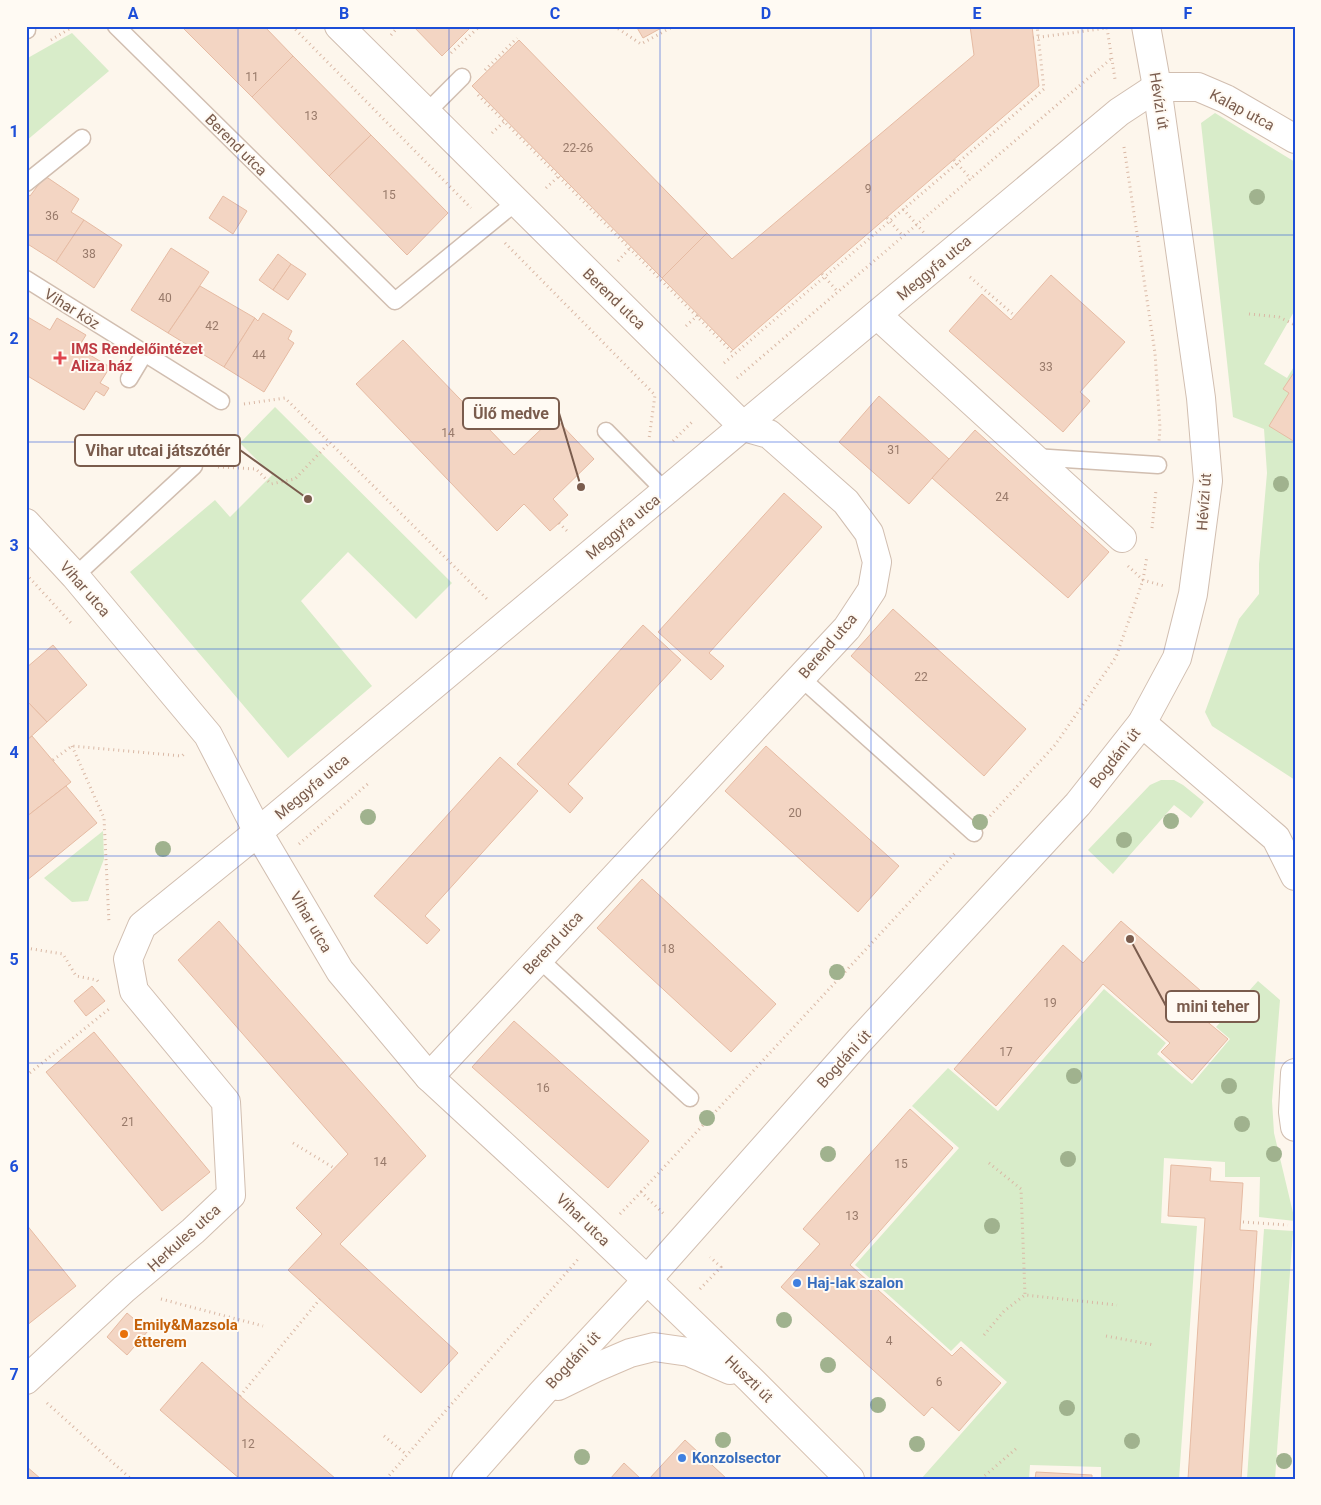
<svg xmlns="http://www.w3.org/2000/svg" width="1321" height="1505" viewBox="0 0 1321 1505" font-family="Roboto,sans-serif">
<style>
.green{fill:#d8ecc9}
.building{fill:#f3d5c3;stroke:#e6bba3}
.lines{fill:none;stroke-linecap:round;stroke-linejoin:round}
.lane-casing{stroke:#d1beb0;stroke-width:19}
.street-casing{stroke:#d1beb0;stroke-width:30}
.secondary-casing{stroke:#d6c0b0;stroke-width:30}
.path{stroke:#d9b8a5;stroke-width:3;stroke-dasharray:1 4;stroke-linecap:butt}
.lane{stroke:#fff;stroke-width:16}
.street{stroke:#fff;stroke-width:28}
.secondary{stroke:#fff;stroke-width:28}
.tree{fill:#a0b28e}
.grid{fill:none;stroke:#1d4ed8;stroke-width:1;stroke-opacity:0.55}
.health-dot{fill:#e0444e;stroke:#fffaf3;stroke-width:2}
.shop-dot{fill:#3f7fe0;stroke:#fffaf3;stroke-width:2}
.food-dot{fill:#e8710a;stroke:#fffaf3;stroke-width:2}
.labels{text-anchor:middle;stroke-width:4;stroke-linejoin:round;paint-order:stroke}
.number-label{font-size:12px;fill:#987a6a}
.street-label{font-size:15px;fill:#7a5c4d;stroke:#fffaf3}
.health-label{font-size:15px;font-weight:bold;fill:#be3a42;stroke:#fffaf3;text-anchor:start}
.shop-label{font-size:15px;font-weight:bold;fill:#366cbe;stroke:#fffaf3;text-anchor:start}
.food-label{font-size:15px;font-weight:bold;fill:#c56008;stroke:#fffaf3;text-anchor:start}
.leader{fill:none;stroke:#7a5c4d;stroke-width:2}
.callout-dot{fill:#7a5c4d;stroke:#fffaf3;stroke-width:2}
.callout{fill:#fffaf3;stroke:#7a5c4d;stroke-width:2}
.callout-label{font-size:16px;text-anchor:middle;font-weight:bold;fill:#7a5c4d}
.neatline{fill:none;stroke:#1d4ed8;stroke-width:2}
.grid-label{font-size:16px;text-anchor:middle;font-weight:bold;fill:#1d4ed8}
</style>
<rect width="100%" height="100%" fill="#fdf6ec"/>
<!-- green -->
<g class="green">
<polygon points="72,33 109,71 26,141 26,59"/>
<polygon points="1215,113 1295,162 1295,310 1264,364 1287,378 1295,365 1295,780 1212,726 1205,712 1239,619 1259,594 1259,564 1267,473 1264,429 1233,417 1201,123"/>
<polygon points="275,407 452,583 416,619 348,552 301,601 372,686 288,758 130,572 215,500 230,517 272,475 240,443"/>
<polygon points="1161,780 1174,780 1183,785 1204,802 1191,818 1174,805 1113,874 1088,850 1150,785"/>
<polygon points="103,831 104,859 88,901 72,902 44,878"/>
<polygon points="1258,981 1280,1000 1272,1101 1274,1133 1295,1221 1259,1217 1260,1177 1225,1177 1225,1162 1164,1158 1161,1223 1197,1226 1179,1479 1101,1479 1101,1467 1030,1465 1029,1479 921,1479 1007,1382 961,1341 951,1351 855,1265 959,1148 912,1106 948,1068 998,1111 1104,989 1166,1043 1157,1054 1192,1084 1230,1039 1216,1027"/>
<polygon points="1264,1229 1293,1231 1275,1479 1247,1479"/>
</g>
<!-- building -->
<g class="building">
<polygon points="181,26 264,26 293,56 252,97"/>
<polygon points="413,26 472,26 442,56"/>
<polygon points="636,26 665,26 643,38"/>
<polygon points="970,26 1032,26 1039,86 733,350 662,278 707,233 732,259 974,55"/>
<polygon points="519,40 707,233 662,278 472,86"/>
<polygon points="293,56 371,135 329,176 252,97"/>
<polygon points="371,135 448,213 407,255 329,176"/>
<polygon points="45,176 79,199 71,212 84,220 56,262 26,243 26,193 30,196"/>
<polygon points="223,196 247,211 233,234 209,218"/>
<polygon points="84,220 122,245 94,288 56,262"/>
<polygon points="171,248 209,272 168,333 131,310"/>
<polygon points="278,254 291,264 273,290 259,280"/>
<polygon points="291,264 306,274 288,300 273,290"/>
<polygon points="1051,275 1125,342 1080,392 1090,401 1063,432 949,331 982,294 1011,320"/>
<polygon points="200,286 255,318 224,367 168,333"/>
<polygon points="263,313 292,331 288,339 294,343 264,392 224,367 255,318 258,321"/>
<polygon points="26,316 50,330 57,318 86,335 78,348 110,367 100,383 109,388 104,396 96,391 84,410 26,375"/>
<polygon points="403,340 514,455 554,417 594,459 553,499 568,515 550,531 524,504 497,531 356,384"/>
<polygon points="1295,371 1295,442 1269,426 1289,393 1283,389"/>
<polygon points="879,396 949,459 909,504 839,442"/>
<polygon points="975,430 1109,552 1068,598 932,478"/>
<polygon points="784,493 822,527 709,653 724,666 711,680 658,632"/>
<polygon points="893,609 1026,729 984,776 851,656"/>
<polygon points="643,625 681,660 568,784 583,798 570,813 517,764"/>
<polygon points="53,645 87,685 47,722 26,700 26,668"/>
<polygon points="26,700 47,722 26,741"/>
<polygon points="32,736 71,782 26,817 26,741"/>
<polygon points="766,746 899,866 858,912 725,791"/>
<polygon points="500,757 538,791 425,916 440,930 427,944 374,896"/>
<polygon points="66,786 97,823 26,881 26,817"/>
<polygon points="642,879 776,1004 731,1052 597,928"/>
<polygon points="219,921 426,1156 340,1244 458,1353 421,1393 288,1270 322,1234 296,1208 348,1154 178,960"/>
<polygon points="1121,921 1217,1005 1204,1019 1228,1039 1192,1080 1161,1052 1170,1043 1103,984 996,1106 954,1069 1063,945 1083,963"/>
<polygon points="92,986 105,1001 86,1016 74,1001"/>
<polygon points="514,1021 649,1141 608,1188 472,1067"/>
<polygon points="94,1032 210,1172 162,1211 46,1072"/>
<polygon points="910,1109 953,1148 850,1265 952,1356 961,1347 1001,1383 959,1431 932,1407 924,1416 781,1287 820,1244 803,1229"/>
<polygon points="1171,1165 1211,1168 1210,1181 1243,1183 1240,1230 1257,1231 1241,1479 1188,1479 1205,1218 1168,1216"/>
<polygon points="26,1224 76,1286 26,1326"/>
<polygon points="127,1313 148,1331 127,1355 107,1337"/>
<polygon points="202,1362 240,1396 336,1479 240,1479 160,1410"/>
<polygon points="685,1440 727,1479 649,1479"/>
<polygon points="624,1463 641,1479 610,1479"/>
<polygon points="26,1466 41,1479 26,1479"/>
<polygon points="1036,1472 1092,1475 1092,1479 1035,1479"/>
</g>
<g class="lines">
<!-- lane casing -->
<g class="lane-casing">
<g id="lane">
<polyline points="116,26 395,301 516,202"/>
<polyline points="26,30 27,30"/>
<polyline points="426,113 462,77"/>
<polyline points="26,183 82,138"/>
<polyline points="26,279 221,401"/>
<polyline points="129,379 144,354"/>
<polyline points="606,431 666,492"/>
<polyline points="1034,457 1158,465"/>
<polyline points="75,576 194,466"/>
<polyline points="801,678 974,833"/>
<polyline points="539,959 690,1098"/>
</g>
</g>
<!-- street casing -->
<g class="street-casing">
<g id="street">
<polyline points="339,26 744,427 769,434 846,502 869,533 877,562 872,590 847,628 429,1077"/>
<polyline points="877,315 1122,538"/>
<polyline points="26,523 75,576 208,735 258,832 340,971 429,1077 585,1221 647,1280 859,1041 1078,804 1142,723 1177,658 1193,594 1208,481 1201,398 1157,87 1146,26"/>
<polyline points="1142,723 1276,838 1295,876"/>
<polyline points="1295,1073 1293,1112 1295,1127"/>
<polyline points="26,1380 124,1289 193,1231 231,1195 226,1102 134,991 128,959 142,926 258,832 1119,112 1157,87 1198,87 1226,99 1295,139"/>
</g>
</g>
<!-- secondary casing -->
<g class="secondary-casing">
<g id="secondary">
<polyline points="558,1386 595,1368 630,1353 654,1347 689,1352 730,1370"/>
<polyline points="466,1479 542,1393 647,1280 750,1379 850,1479"/>
</g>
</g>
<!-- path -->
<g class="path">
<polyline points="292,26 471,208"/>
<polyline points="614,26 641,44 674,26"/>
<polyline points="391,35 399,26"/>
<polyline points="1033,38 1107,28 1115,79"/>
<polyline points="51,40 74,26"/>
<polyline points="451,53 480,26"/>
<polyline points="485,70 517,38"/>
<polyline points="478,95 734,354"/>
<polyline points="492,133 506,120"/>
<polyline points="1124,147 1155,353 1160,428 1159,441"/>
<polyline points="954,160 971,179"/>
<polyline points="546,188 560,175"/>
<polyline points="903,209 926,235"/>
<polyline points="887,218 903,236"/>
<polyline points="505,243 655,395 649,439"/>
<polyline points="618,261 631,247"/>
<polyline points="822,274 838,292"/>
<polyline points="970,277 1015,316"/>
<polyline points="1249,314 1279,317 1295,325"/>
<polyline points="686,326 698,315"/>
<polyline points="724,363 1044,89 1037,26"/>
<polyline points="737,378 1112,58"/>
<polyline points="244,404 285,398 489,601"/>
<polyline points="673,441 693,421"/>
<polyline points="218,467 256,469 271,484 295,479 330,442"/>
<polyline points="559,523 569,533"/>
<polyline points="1152,528 1156,490"/>
<polyline points="1128,566 1143,580 1164,586"/>
<polyline points="26,574 71,623"/>
<polyline points="72,746 104,818 109,923"/>
<polyline points="53,760 72,746 182,756 184,754"/>
<polyline points="990,816 1055,745 1116,657 1143,580 1147,556"/>
<polyline points="299,844 370,782"/>
<polyline points="26,948 63,954 76,976 97,980 100,984"/>
<polyline points="26,1076 109,1009"/>
<polyline points="293,1143 334,1168"/>
<polyline points="989,1163 1021,1189 1025,1295"/>
<polyline points="641,1192 957,851"/>
<polyline points="620,1214 641,1192 665,1215"/>
<polyline points="1243,1222 1288,1225"/>
<polyline points="700,1289 721,1267 710,1257"/>
<polyline points="161,1299 263,1326"/>
<polyline points="984,1335 1004,1311 1025,1295 1117,1305"/>
<polyline points="1106,1336 1154,1345"/>
<polyline points="240,1396 320,1299"/>
<polyline points="47,1403 131,1479"/>
<polyline points="384,1436 407,1455"/>
<polyline points="386,1479 580,1257"/>
<polyline points="981,1479 1018,1447"/>
</g>
<!-- lane -->
<use href="#lane" class="lane"/>
<!-- street -->
<use href="#street" class="street"/>
<!-- secondary -->
<use href="#secondary" class="secondary"/>
</g>
<!-- trees -->
<g class="tree">
<circle cx="1257" cy="197" r="8"/>
<circle cx="1281" cy="484" r="8"/>
<circle cx="368" cy="817" r="8"/>
<circle cx="1171" cy="821" r="8"/>
<circle cx="980" cy="822" r="8"/>
<circle cx="1124" cy="840" r="8"/>
<circle cx="163" cy="849" r="8"/>
<circle cx="837" cy="972" r="8"/>
<circle cx="1074" cy="1076" r="8"/>
<circle cx="1229" cy="1086" r="8"/>
<circle cx="707" cy="1118" r="8"/>
<circle cx="1242" cy="1124" r="8"/>
<circle cx="828" cy="1154" r="8"/>
<circle cx="1274" cy="1154" r="8"/>
<circle cx="1068" cy="1159" r="8"/>
<circle cx="992" cy="1226" r="8"/>
<circle cx="784" cy="1320" r="8"/>
<circle cx="828" cy="1365" r="8"/>
<circle cx="878" cy="1405" r="8"/>
<circle cx="1067" cy="1408" r="8"/>
<circle cx="723" cy="1440" r="8"/>
<circle cx="1132" cy="1441" r="8"/>
<circle cx="917" cy="1444" r="8"/>
<circle cx="582" cy="1457" r="8"/>
<circle cx="1284" cy="1461" r="8"/>
</g>
<!-- grid -->
<path class="grid" d="M 238,26 L 238,1479M 449,26 L 449,1479M 660,26 L 660,1479M 871,26 L 871,1479M 1082,26 L 1082,1479M 26,235 L 1295,235M 26,442 L 1295,442M 26,649 L 1295,649M 26,856 L 1295,856M 26,1063 L 1295,1063M 26,1270 L 1295,1270"/>
<!-- markers -->
<path class="health-dot" d="M57.5 350.5h5v5h5v5h-5v5h-5v-5h-5v-5h5z"/>
<g class="shop-dot">
<circle cx="797" cy="1283" r="5"/>
<circle cx="682" cy="1458" r="5"/>
</g>
<circle class="food-dot" cx="124" cy="1334" r="5"/>
<g class="labels">
<!-- number labels -->
<g class="number-label">
<text x="252" y="81">11</text>
<text x="311" y="120">13</text>
<text x="578" y="152">22-26</text>
<text x="868" y="193">9</text>
<text x="389" y="199">15</text>
<text x="52" y="220">36</text>
<text x="89" y="258">38</text>
<text x="165" y="302">40</text>
<text x="212" y="330">42</text>
<text x="259" y="359">44</text>
<text x="1046" y="371">33</text>
<text x="448" y="437">14</text>
<text x="894" y="454">31</text>
<text x="1002" y="501">24</text>
<text x="921" y="681">22</text>
<text x="795" y="817">20</text>
<text x="668" y="953">18</text>
<text x="1050" y="1007">19</text>
<text x="1006" y="1056">17</text>
<text x="543" y="1092">16</text>
<text x="128" y="1126">21</text>
<text x="380" y="1166">14</text>
<text x="901" y="1168">15</text>
<text x="852" y="1220">13</text>
<text x="889" y="1345">4</text>
<text x="939" y="1386">6</text>
<text x="248" y="1448">12</text>
</g>
<!-- street labels -->
<g class="street-label">
<text transform="translate(1159 101) rotate(81)" y="5">Hévízi út</text>
<text transform="translate(1242 110) rotate(28)" y="5">Kalap utca</text>
<text transform="translate(236 145) rotate(45)" y="5">Berend utca</text>
<text transform="translate(934 268) rotate(-40)" y="5">Meggyfa utca</text>
<text transform="translate(614 299) rotate(44)" y="5">Berend utca</text>
<text transform="translate(72 309) rotate(32)" y="5">Vihar köz</text>
<text transform="translate(1204 502) rotate(-86)" y="5">Hévízi út</text>
<text transform="translate(623 527) rotate(-40)" y="5">Meggyfa utca</text>
<text transform="translate(85 589) rotate(49)" y="5">Vihar utca</text>
<text transform="translate(828 646) rotate(-49)" y="5">Berend utca</text>
<text transform="translate(1115 758) rotate(-52)" y="5">Bogdáni út</text>
<text transform="translate(312 787) rotate(-40)" y="5">Meggyfa utca</text>
<text transform="translate(311 922) rotate(60)" y="5">Vihar utca</text>
<text transform="translate(553 943) rotate(-47)" y="5">Berend utca</text>
<text transform="translate(844 1059) rotate(-48)" y="5">Bogdáni út</text>
<text transform="translate(583 1220) rotate(44)" y="5">Vihar utca</text>
<text transform="translate(184 1238) rotate(-42)" y="5">Herkules utca</text>
<text transform="translate(573 1360) rotate(-47)" y="5">Bogdáni út</text>
<text transform="translate(749 1379) rotate(44)" y="5">Huszti út</text>
</g>
<!-- health labels -->
<g class="health-label">
<text x="71" y="354">IMS Rendelőintézet<tspan x="71" dy="17">Aliza ház</tspan></text>
</g>
<!-- shop labels -->
<g class="shop-label">
<text x="807" y="1288">Haj-lak szalon</text>
<text x="692" y="1463">Konzolsector</text>
</g>
<!-- food labels -->
<g class="food-label">
<text x="134" y="1330">Emily&amp;Mazsola<tspan x="134" dy="17">étterem</tspan></text>
</g>
</g>
<!-- callouts -->
<path class="leader" d="M581 487L559 413M308 499L240 450M1130 939L1166 1006"/>
<g class="callout-dot">
<circle cx="581" cy="487" r="5"/>
<circle cx="308" cy="499" r="5"/>
<circle cx="1130" cy="939" r="5"/>
</g>
<g class="callout">
<rect x="463" y="398" width="96" height="31" rx="5"/>
<rect x="75" y="435" width="165" height="31" rx="5"/>
<rect x="1166" y="991" width="93" height="31" rx="5"/>
</g>
<g class="callout-label">
<text x="511" y="419">Ülő medve</text>
<text x="158" y="456">Vihar utcai játszótér</text>
<text x="1213" y="1012">mini teher</text>
</g>
<!-- border -->
<rect width="1321" height="1505" fill="none" stroke="#fffaf3" stroke-width="55"/>
<rect x="28" y="28" width="1266" height="1450" class="neatline"/>
<g class="grid-label">
<text x="133" y="19">A</text>
<text x="344" y="19">B</text>
<text x="555" y="19">C</text>
<text x="766" y="19">D</text>
<text x="977" y="19">E</text>
<text x="1188" y="19">F</text>
<text x="14" y="137">1</text>
<text x="14" y="344">2</text>
<text x="14" y="551">3</text>
<text x="14" y="758">4</text>
<text x="14" y="965">5</text>
<text x="14" y="1172">6</text>
<text x="14" y="1380">7</text>
</g>
</svg>
